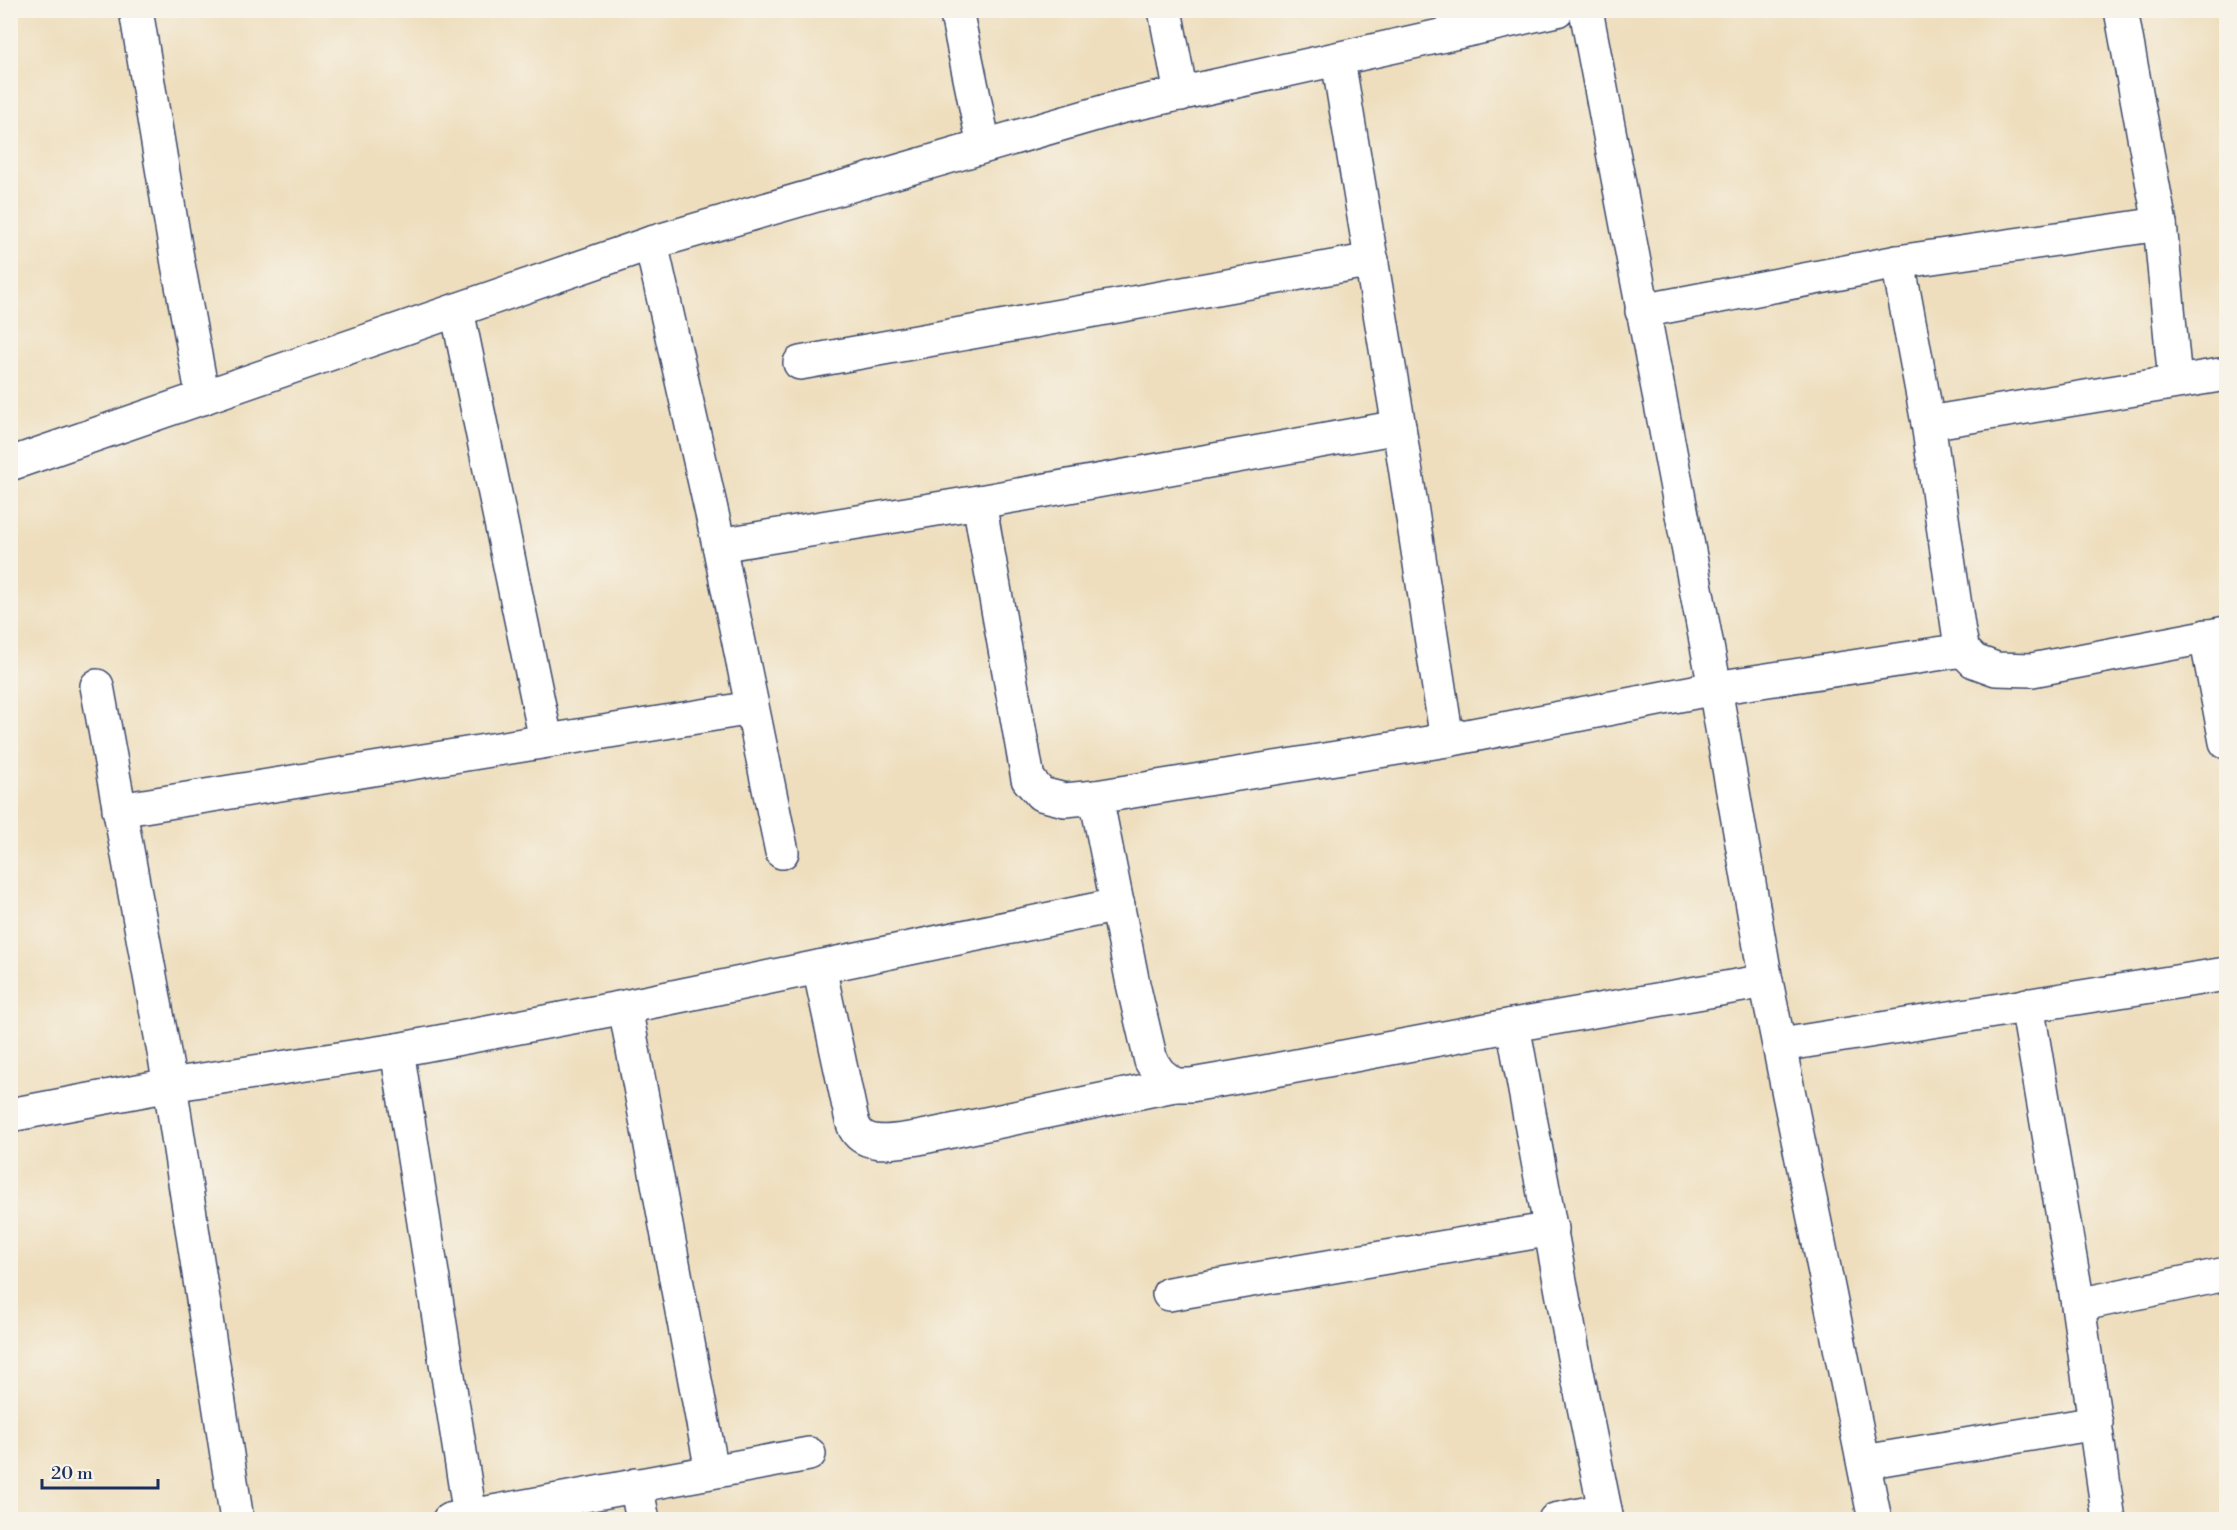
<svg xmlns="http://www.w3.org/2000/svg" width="2237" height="1530" viewBox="0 0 2237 1530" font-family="'Libre Bodoni',serif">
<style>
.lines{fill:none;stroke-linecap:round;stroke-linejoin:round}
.minor-casing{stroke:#3b496c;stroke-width:36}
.minor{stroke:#fff;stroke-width:33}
</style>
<rect width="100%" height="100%" fill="#f7f3e8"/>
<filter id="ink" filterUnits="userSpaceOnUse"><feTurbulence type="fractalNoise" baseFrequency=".0167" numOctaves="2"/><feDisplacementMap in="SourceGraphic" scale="12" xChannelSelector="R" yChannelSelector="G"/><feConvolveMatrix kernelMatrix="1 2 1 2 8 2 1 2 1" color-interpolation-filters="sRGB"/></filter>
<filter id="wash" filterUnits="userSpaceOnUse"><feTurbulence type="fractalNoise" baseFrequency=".008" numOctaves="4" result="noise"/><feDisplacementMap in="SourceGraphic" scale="24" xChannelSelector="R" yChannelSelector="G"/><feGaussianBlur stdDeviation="1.35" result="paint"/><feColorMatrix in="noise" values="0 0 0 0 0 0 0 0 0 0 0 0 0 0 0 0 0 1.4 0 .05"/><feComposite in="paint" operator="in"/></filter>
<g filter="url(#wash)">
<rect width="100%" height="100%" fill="#eedebd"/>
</g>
<g filter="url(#ink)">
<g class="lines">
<!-- minor casing -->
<g class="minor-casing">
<g id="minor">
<polyline points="136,10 178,264 203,398"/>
<polyline points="956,10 984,146"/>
<polyline points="1165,10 1181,94"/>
<polyline points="1586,10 1715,688 1766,981 1875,1520"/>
<polyline points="2121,10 2160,224 2175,381"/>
<polyline points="1338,60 1399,427 1447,740"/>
<polyline points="651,243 719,545 782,852"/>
<polyline points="1898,262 1928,423 1959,633 1963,650 1974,661 1996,669 2032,670 2226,633"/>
<polyline points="457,310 546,740"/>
<polyline points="1642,311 1898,262 2160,224"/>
<polyline points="800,363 1372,260"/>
<polyline points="1928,423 2226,374"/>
<polyline points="10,464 651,243 1120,107 1557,10"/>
<polyline points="979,502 1028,779 1041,794 1065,800 1096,797 1447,740 1715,688 1963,650"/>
<polyline points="719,545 979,502 1399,427"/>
<polyline points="2206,636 2226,742"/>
<polyline points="97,686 170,1085 237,1520"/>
<polyline points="1096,797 1133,984 1151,1061 1159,1073 1174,1085 1191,1085 1238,1077 1513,1025 1766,981"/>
<polyline points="119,810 752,708"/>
<path d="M 819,967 L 851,1116 C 852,1120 853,1126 856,1130 C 868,1149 900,1140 918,1138 L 1174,1085"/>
<polyline points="2027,1005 2078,1305 2109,1520"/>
<polyline points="1513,1025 1574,1357 1607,1520"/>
<polyline points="1781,1045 2226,974"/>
<polyline points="397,1050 470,1516"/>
<polyline points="10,1115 170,1085 397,1050 625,1007"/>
<polyline points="1169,1294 1552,1229"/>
<polyline points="2078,1305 2226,1274"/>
<polyline points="1864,1462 2096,1423"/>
<polyline points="712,1471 625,1007 1118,905"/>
<polyline points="636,1485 643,1520"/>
<polyline points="449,1520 809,1454"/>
<polyline points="1555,1520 1605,1510"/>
</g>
</g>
<!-- minor -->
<use href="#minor" class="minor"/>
</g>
</g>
<!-- margin -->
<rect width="2237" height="1530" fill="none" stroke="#f7f3e8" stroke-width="36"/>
<!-- scale -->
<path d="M42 1479v9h116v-9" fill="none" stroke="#1b2f5e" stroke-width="3"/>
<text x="51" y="1479" font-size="18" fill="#1b2f5e" stroke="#f7f3e8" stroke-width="4.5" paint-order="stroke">20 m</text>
</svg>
